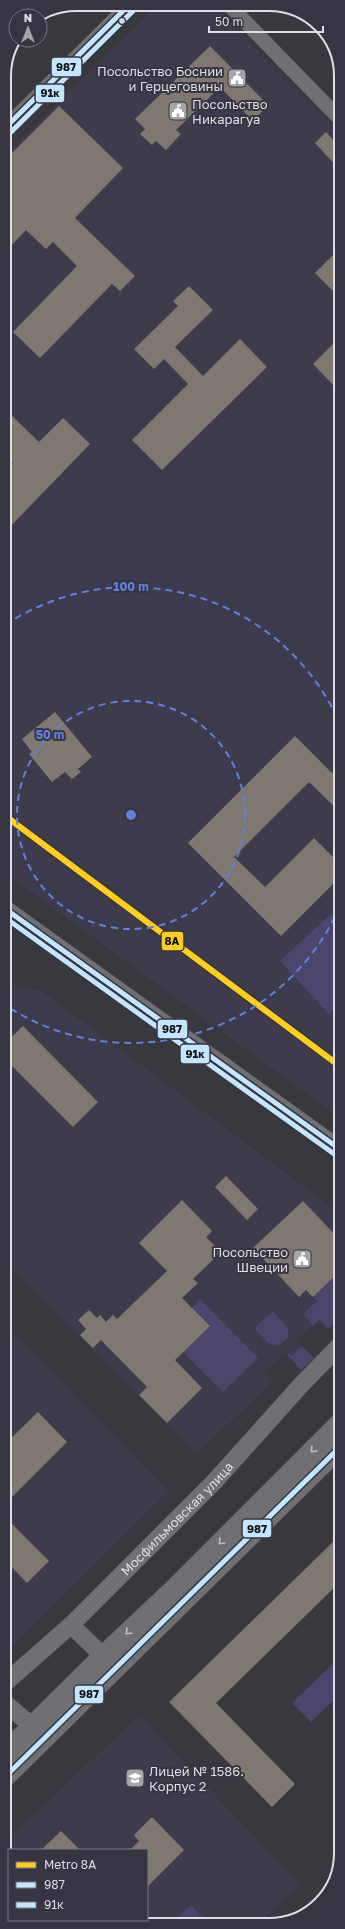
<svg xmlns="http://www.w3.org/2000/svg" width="345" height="1929" viewBox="0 0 345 1929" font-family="'Golos Text',sans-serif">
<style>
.built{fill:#3e3b4d}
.green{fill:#4c456c}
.building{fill:#7e7870}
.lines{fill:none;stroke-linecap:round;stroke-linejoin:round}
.minor-casing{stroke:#56565b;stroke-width:15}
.tertiary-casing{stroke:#56565b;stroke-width:18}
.secondary-casing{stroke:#56565b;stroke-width:21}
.minor{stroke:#6f6f74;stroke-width:14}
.tertiary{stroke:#6f6f74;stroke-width:17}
.secondary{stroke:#6f6f74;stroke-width:20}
.bus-1-casing{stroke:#363541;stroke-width:8}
.bus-2-casing{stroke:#363541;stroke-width:8}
.bus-1{stroke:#c2e6ff;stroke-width:5}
.bus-2{stroke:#c2e6ff;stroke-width:5}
.metro-1-casing{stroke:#363541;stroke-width:9}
.metro-1{stroke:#ffcd1c;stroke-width:6}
.oneway{stroke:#bdbdc4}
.ring{fill:none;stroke:#6180dd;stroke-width:2;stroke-dasharray:7 5}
.bus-dot{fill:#dfdee6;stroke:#363541;stroke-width:1.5}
.labels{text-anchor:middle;stroke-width:4;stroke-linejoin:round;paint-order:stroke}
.poi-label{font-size:13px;fill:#dfdee6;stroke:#363541;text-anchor:end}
.street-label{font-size:13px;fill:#dfdee6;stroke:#363541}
.rim{fill:none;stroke:#dfdee6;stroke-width:2}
.centre{fill:#6180dd;stroke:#363541;stroke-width:2}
.ring-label{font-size:12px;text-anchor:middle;font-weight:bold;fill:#6180dd;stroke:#363541;stroke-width:4;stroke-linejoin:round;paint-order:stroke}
.line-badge{stroke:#363541;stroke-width:1.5}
.pale-badge-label{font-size:11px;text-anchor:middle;font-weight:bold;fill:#111}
</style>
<rect width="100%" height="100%" fill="#38383e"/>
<!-- built -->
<g class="built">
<polygon points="157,5 215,6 340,132 341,1119 4,872 4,156"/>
<polygon points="6,983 43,992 341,1214 341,1316 328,1329 319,1320 297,1341 302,1346 291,1356 287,1351 265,1372 273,1381 197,1454 4,1261 4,985"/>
<polygon points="4,1324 169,1491 5,1654"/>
<polygon points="139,1715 300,1884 258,1924 61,1924 55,1920 147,1920 147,1850 9,1850 9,1872 5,1863 5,1842"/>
</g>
<!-- green -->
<g class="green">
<polygon points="331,914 341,924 341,1003 329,1014 280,961"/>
<polygon points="341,1270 341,1316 328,1329 320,1320 313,1326 303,1314 317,1301 313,1297"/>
<polygon points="200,1299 258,1358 223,1392 183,1352 191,1308"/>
<polygon points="273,1311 288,1328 288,1338 278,1346 268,1343 254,1328"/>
<polygon points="302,1346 314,1358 301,1370 287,1355 289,1353 291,1356"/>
<polygon points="341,1656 341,1693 311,1722 292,1703"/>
<polygon points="191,1905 209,1924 171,1924"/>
</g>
<!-- building -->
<g class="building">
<polygon points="210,46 268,105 253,121 220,87 176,130 181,134 166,150 156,141 152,145 140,134 145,129 135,119"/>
<polygon points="59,106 123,168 75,218 135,276 120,291 112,284 40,358 13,332 77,266 53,242 46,249 26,230 4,253 4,161"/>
<polygon points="326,132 340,147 340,170 315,143"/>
<polygon points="340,248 340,287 335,293 315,273"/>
<polygon points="189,286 213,310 175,347 203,376 240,339 267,367 162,470 132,440 188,384 164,359 154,369 134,349 178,306 173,301"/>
<polygon points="340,337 340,392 313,364"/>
<polygon points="4,408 39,442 63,418 90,444 4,533 4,472 13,463 4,455"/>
<polygon points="55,712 92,757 78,769 81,772 72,779 65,772 52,782 29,754 32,752 22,739"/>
<polygon points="295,736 332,773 341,764 341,813 309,782 234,857 265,887 314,838 341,865 341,876 281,936 188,843"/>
<polygon points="23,1026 98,1102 73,1127 4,1058 4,1044"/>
<polygon points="226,1176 258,1209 247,1220 215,1187"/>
<polygon points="182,1200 212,1231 206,1237 221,1252 193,1279 198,1283 182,1298 210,1326 175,1360 202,1388 167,1423 139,1395 147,1387 101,1340 93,1348 80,1335 86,1329 78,1320 89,1310 97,1318 100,1315 106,1322 113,1315 117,1319 167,1271 139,1243"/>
<polygon points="303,1201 341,1241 341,1270 313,1297 306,1290 299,1297 253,1248"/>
<polygon points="38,1412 67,1442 4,1505 4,1445"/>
<polygon points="4,1516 49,1561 27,1583 5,1560"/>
<polygon points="341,1534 341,1581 216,1703 295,1784 272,1807 169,1702"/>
<polygon points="152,1817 184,1850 147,1887 147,1850 130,1850 139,1841 134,1835"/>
<polygon points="61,1831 80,1850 41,1850"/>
</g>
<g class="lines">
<!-- minor casing -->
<g class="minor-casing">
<g id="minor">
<polyline points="230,6 340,119"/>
<polyline points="4,129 129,5"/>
</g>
</g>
<!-- tertiary casing -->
<g class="tertiary-casing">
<g id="tertiary">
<polyline points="4,908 341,1150"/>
<polyline points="71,1625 103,1656"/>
<path id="s1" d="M 5,1683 L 71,1625 L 214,1482 L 301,1385 L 341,1344"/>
<polyline points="5,1703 32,1726"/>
</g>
</g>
<!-- secondary casing -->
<g class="secondary-casing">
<g id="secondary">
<polyline points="5,1753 103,1656 172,1591 341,1422"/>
<polyline points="5,1777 341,1446"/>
</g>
</g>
<!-- minor -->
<use href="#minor" class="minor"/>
<!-- tertiary -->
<use href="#tertiary" class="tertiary"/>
<!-- secondary -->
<use href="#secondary" class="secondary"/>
<!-- bus-1 casing -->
<g class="bus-1-casing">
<g id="bus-1">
<polyline points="4,129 129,5"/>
<polyline points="4,908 341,1150"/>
<polyline points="5,1777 341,1446"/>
</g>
</g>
<!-- bus-2 casing -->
<g class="bus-2-casing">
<g id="bus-2">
<polyline points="9,134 134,10"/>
<polyline points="4,917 337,1156"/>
</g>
</g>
<!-- bus-1 -->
<use href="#bus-1" class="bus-1"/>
<!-- bus-2 -->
<use href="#bus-2" class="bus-2"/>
<!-- metro-1 casing -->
<g class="metro-1-casing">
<polyline id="metro-1" points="4,815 341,1067"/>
</g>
<!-- metro-1 -->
<use href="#metro-1" class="metro-1"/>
</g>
<!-- one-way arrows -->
<defs><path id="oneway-chevron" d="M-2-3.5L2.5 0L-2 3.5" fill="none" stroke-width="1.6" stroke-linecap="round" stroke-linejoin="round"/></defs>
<g class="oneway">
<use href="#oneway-chevron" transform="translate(313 1450) rotate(135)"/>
<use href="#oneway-chevron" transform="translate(221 1542) rotate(135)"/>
<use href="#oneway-chevron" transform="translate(128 1632) rotate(137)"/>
</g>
<!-- distance rings -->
<g class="ring">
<circle cx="131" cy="815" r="114"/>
<path d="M340 906A228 228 0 0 1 5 1005M5 625A228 228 0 0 1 340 724"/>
</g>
<!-- icons -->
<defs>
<g id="civic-square" transform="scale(1)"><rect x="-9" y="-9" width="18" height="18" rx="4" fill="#a5a4ab" stroke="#363541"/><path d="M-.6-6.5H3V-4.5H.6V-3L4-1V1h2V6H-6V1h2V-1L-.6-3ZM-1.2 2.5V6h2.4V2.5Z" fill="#fff"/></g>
<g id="school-square" transform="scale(1)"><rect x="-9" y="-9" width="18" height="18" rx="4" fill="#a5a4ab" stroke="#363541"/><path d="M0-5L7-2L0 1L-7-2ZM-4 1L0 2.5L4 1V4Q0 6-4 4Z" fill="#fff"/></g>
</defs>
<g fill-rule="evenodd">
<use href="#civic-square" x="237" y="78"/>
<use href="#civic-square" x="178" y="111"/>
<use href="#civic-square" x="302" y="1259"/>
<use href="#school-square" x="135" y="1778"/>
</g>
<!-- markers -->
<circle class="bus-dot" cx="122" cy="21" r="3.5"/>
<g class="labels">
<!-- poi labels -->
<g class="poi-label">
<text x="223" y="76">Посольство Боснии<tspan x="223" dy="15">и Герцеговины</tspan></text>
<text x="192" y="109" text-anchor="start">Посольство<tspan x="192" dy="15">Никарагуа</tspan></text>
<text x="288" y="1257">Посольство<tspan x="288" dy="15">Швеции</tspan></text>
<text x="149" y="1776" text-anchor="start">Лицей № 1586.<tspan x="149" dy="15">Корпус 2</tspan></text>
</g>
<!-- street labels -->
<g class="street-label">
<text dy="5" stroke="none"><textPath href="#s1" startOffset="238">Мосфильмовская улица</textPath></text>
</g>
</g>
<!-- crop -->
<path d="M0 0H345V1929H0ZM76 11H269A65 65 0 0 1 334 76V1853A65 65 0 0 1 269 1918H76A65 65 0 0 1 11 1853V76A65 65 0 0 1 76 11Z" fill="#363541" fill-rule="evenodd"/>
<path class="rim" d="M76 11H269A65 65 0 0 1 334 76V1853A65 65 0 0 1 269 1918H76A65 65 0 0 1 11 1853V76A65 65 0 0 1 76 11Z"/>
<circle cx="131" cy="815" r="6" class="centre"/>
<g class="ring-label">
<text x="131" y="591">100 m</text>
<text x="50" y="739">50 m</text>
</g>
<g class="line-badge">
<rect x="51" y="57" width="31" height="20" rx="4" fill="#c2e6ff"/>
<rect x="35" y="84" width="30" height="19" rx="4" fill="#c2e6ff"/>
<rect x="161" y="931" width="23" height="20" rx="4" fill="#ffcd1c"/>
<rect x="157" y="1019" width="31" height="20" rx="4" fill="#c2e6ff"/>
<rect x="180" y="1044" width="30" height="20" rx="4" fill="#c2e6ff"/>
<rect x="242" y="1519" width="30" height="19" rx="4" fill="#c2e6ff"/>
<rect x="74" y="1685" width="30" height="19" rx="4" fill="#c2e6ff"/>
</g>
<g class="pale-badge-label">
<text x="66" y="71">987</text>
<text x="50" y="97">91к</text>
<text x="172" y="945">8А</text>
<text x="172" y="1033">987</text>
<text x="195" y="1058">91к</text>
<text x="257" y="1533">987</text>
<text x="89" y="1698">987</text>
</g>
<!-- legend -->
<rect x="8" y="1849" width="140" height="72" fill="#363541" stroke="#7a7983"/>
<rect x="16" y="1862" width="20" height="6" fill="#ffcd1c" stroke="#7a7983"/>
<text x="44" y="1869" font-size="12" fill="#dfdee6">Metro 8А</text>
<rect x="16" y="1882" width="20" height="6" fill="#c2e6ff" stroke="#7a7983"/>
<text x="44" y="1889" font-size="12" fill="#dfdee6">987</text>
<rect x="16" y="1902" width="20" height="6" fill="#c2e6ff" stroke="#7a7983"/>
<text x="44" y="1909" font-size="12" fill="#dfdee6">91к</text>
<!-- north arrow -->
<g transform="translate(28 28)"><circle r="19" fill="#363541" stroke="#7a7983"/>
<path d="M0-3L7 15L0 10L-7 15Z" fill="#a5a4ab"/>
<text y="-6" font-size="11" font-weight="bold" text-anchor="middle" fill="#dfdee6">N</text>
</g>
<!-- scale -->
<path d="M209 26v6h114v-6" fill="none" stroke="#dfdee6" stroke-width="2"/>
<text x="215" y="26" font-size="12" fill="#dfdee6" stroke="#363541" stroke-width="3" paint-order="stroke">50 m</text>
</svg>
